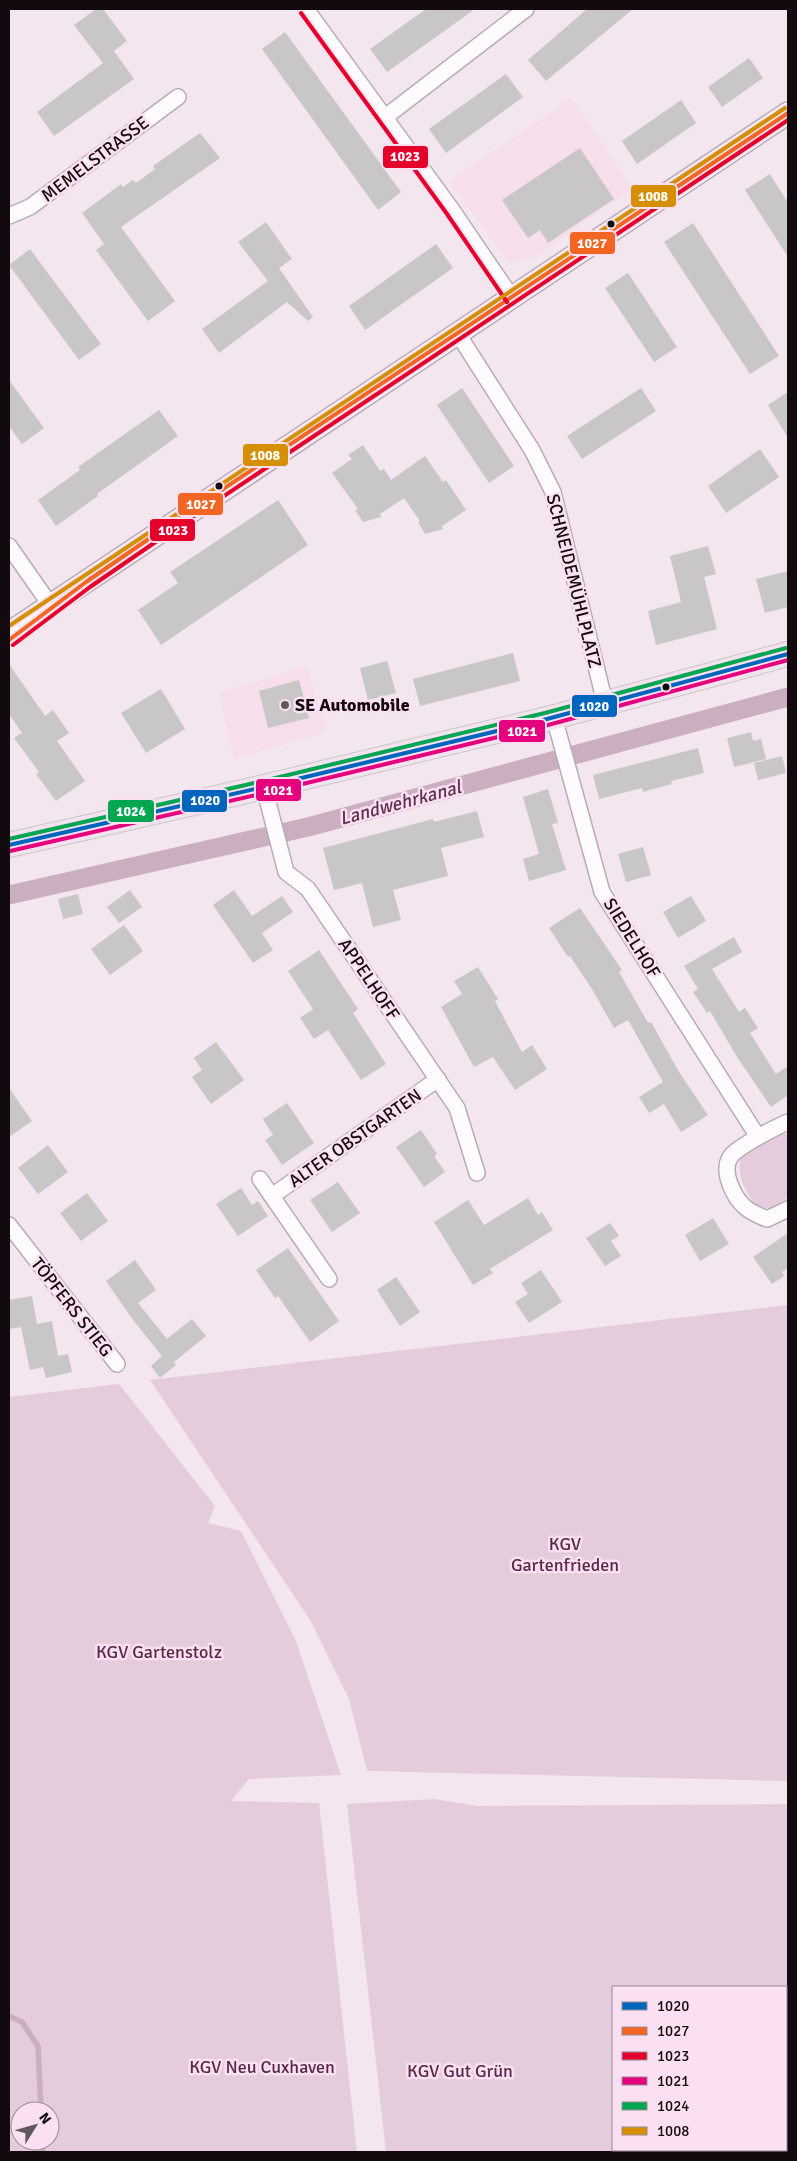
<svg xmlns="http://www.w3.org/2000/svg" width="797" height="2161" viewBox="0 0 797 2161" font-family="Signika,sans-serif">
<style>
.built{fill:#f6deed}
.green{fill:#e5ccdc;fill-rule:evenodd}
.lines{fill:none;stroke-linecap:round;stroke-linejoin:round}
.stream{stroke:#cbaec0;stroke-width:5.5}
.canal{stroke:#cbaec0;stroke-width:19}
.building{fill:#c8c6c7}
.street-casing{stroke:#b8acb4;stroke-width:18}
.secondary-casing{stroke:#b8acb4;stroke-width:24}
.primary-casing{stroke:#ccc5c9;stroke-width:26}
.street{stroke:#fdfbfd;stroke-width:15}
.secondary{stroke:#fdfbfd;stroke-width:21}
.primary{stroke:#eee5eb;stroke-width:24}
.bus-1-casing{stroke:#fae0f0;stroke-width:8}
.bus-2-casing{stroke:#fae0f0;stroke-width:8}
.bus-3-casing{stroke:#fae0f0;stroke-width:8}
.bus-4-casing{stroke:#fae0f0;stroke-width:8}
.bus-5-casing{stroke:#fae0f0;stroke-width:8}
.bus-6-casing{stroke:#fae0f0;stroke-width:8}
.bus-1{stroke:#0065bd;stroke-width:4}
.bus-2{stroke:#f26522;stroke-width:4}
.bus-3{stroke:#e4002b;stroke-width:4}
.bus-4{stroke:#e5007d;stroke-width:4}
.bus-5{stroke:#00a651;stroke-width:4}
.bus-6{stroke:#d58f02;stroke-width:4}
.bus-dot{fill:#120a0f;stroke:#fae0f0;stroke-width:2}
.poi-dot{fill:#61575d;stroke:#fae0f0;stroke-width:2}
.labels{text-anchor:middle;stroke-width:5;stroke-linejoin:round;paint-order:stroke}
.street-label{font-size:18px;fill:#120a0f;stroke:#fae0f0}
.poi-label{font-size:18px;font-weight:bold;fill:#120a0f;stroke:#fae0f0;text-anchor:start}
.park-label{font-size:18px;fill:#582949;stroke:#fae0f0}
.water-label{font-size:19px;font-style:italic;fill:#603152;stroke:#fae0f0}
.line-badge{stroke:#fae0f0;stroke-width:2}
.badge-label{font-size:14px;text-anchor:middle;font-weight:bold;fill:#fff}
</style>
<rect width="100%" height="100%" fill="#f4e6ef"/>
<!-- built -->
<g class="built">
<polygon points="571,98 632,188 535,258 509,262 449,182"/>
<polygon points="307,666 327,732 234,759 219,693"/>
</g>
<!-- green -->
<g class="green">
<path d="M 775,1134 L 788,1134 L 788,1198 L 769,1208 L 757,1208 C 745,1190 738,1180 740,1158 Z"/>
<polygon points="788,1305 788,1781 367,1771 349,1699 310,1620 150,1380"/>
<path d="M 119,1384 L 215,1506 L 208,1523 L 241,1531 L 296,1641 L 341,1775 L 249,1779 L 231,1801 L 319,1803 L 357,2152 L 9,2152 L 9,1397 ZM 20,2111 L 50,2111 L 50,2141 L 20,2141 Z"/>
<path d="M 434,1799 L 478,1806 L 788,1804 L 788,2152 L 386,2152 L 347,1804 ZM 613,1987 L 786,1987 L 786,2150 L 613,2150 Z"/>
</g>
<g class="lines">
<!-- stream -->
<g class="stream">
<polyline points="9,2016 22,2022 38,2046 41,2111"/>
<polyline points="42,2141 43,2152"/>
</g>
<!-- canal -->
<polyline class="canal" points="9,895 308,827 788,697"/>
</g>
<!-- building -->
<g class="building">
<polygon points="96,9 103,9 127,41 114,51 134,79 54,136 37,112 103,63 74,25"/>
<polygon points="426,9 475,9 387,72 370,49"/>
<polygon points="587,9 633,9 546,81 528,60"/>
<polygon points="285,32 401,192 378,210 262,49"/>
<polygon points="749,58 763,78 722,107 708,87"/>
<polygon points="506,74 523,97 446,153 429,129"/>
<polygon points="681,100 696,123 637,164 622,141"/>
<polygon points="200,133 220,158 121,227 175,301 148,321 96,250 104,244 82,213 121,184 123,187 133,180 136,183 155,169 153,166"/>
<polygon points="580,148 614,199 548,243 540,230 528,238 502,200"/>
<polygon points="770,174 788,203 788,257 745,190"/>
<polygon points="266,222 292,259 279,268 313,317 308,321 287,302 219,353 202,329 268,281 238,242"/>
<polygon points="693,223 779,356 750,374 664,242"/>
<polygon points="436,244 453,268 365,330 349,306"/>
<polygon points="30,249 101,344 79,360 9,265"/>
<polygon points="628,273 677,347 654,362 605,288"/>
<polygon points="9,380 44,428 22,444 9,426"/>
<polygon points="462,388 514,466 489,483 437,405"/>
<polygon points="641,388 656,411 582,459 567,436"/>
<polygon points="788,392 788,438 768,405"/>
<polygon points="159,410 178,436 97,494 98,496 56,526 38,500 80,470 78,467"/>
<polygon points="363,445 380,471 384,469 391,480 425,456 443,482 446,480 466,510 442,526 443,529 425,534 418,522 420,521 404,498 380,514 381,517 363,522 355,510 358,509 332,473 352,459 348,455"/>
<polygon points="760,449 779,477 726,513 708,486"/>
<polygon points="278,500 308,545 161,645 138,610 178,583 170,572"/>
<polygon points="708,546 716,574 704,577 717,629 656,645 648,611 681,602 670,556"/>
<polygon points="788,571 788,607 765,613 756,579"/>
<polygon points="513,653 520,681 420,706 413,679"/>
<polygon points="387,661 396,693 368,700 360,668"/>
<polygon points="9,664 45,716 53,710 69,733 57,741 85,781 56,801 36,774 39,772 14,738 22,733 9,714"/>
<polygon points="299,680 309,718 268,728 259,691"/>
<polygon points="161,689 185,729 146,753 121,713"/>
<polygon points="751,732 753,741 761,739 766,759 734,767 727,738"/>
<polygon points="698,748 704,773 671,781 672,784 643,792 642,788 599,799 593,775"/>
<polygon points="782,756 786,773 758,780 754,763"/>
<polygon points="548,789 558,823 552,824 566,870 529,881 523,859 539,854 523,797"/>
<polygon points="477,811 484,837 441,848 448,876 393,890 401,920 373,927 362,883 334,890 323,848 433,819 434,822"/>
<polygon points="643,847 651,875 626,882 618,854"/>
<polygon points="130,890 142,907 119,923 107,907"/>
<polygon points="234,890 252,916 282,896 293,912 262,933 273,950 253,963 213,905"/>
<polygon points="78,894 83,914 63,919 58,899"/>
<polygon points="691,896 706,921 678,938 663,912"/>
<polygon points="580,908 622,970 619,972 648,1023 651,1022 679,1072 708,1115 681,1132 664,1104 649,1113 639,1097 663,1082 628,1020 614,1028 592,989 570,956 568,957 549,928"/>
<polygon points="124,925 143,951 110,975 91,949"/>
<polygon points="734,937 742,952 712,969 739,1012 745,1008 758,1028 750,1033 776,1074 788,1066 788,1095 771,1107 737,1057 710,1011 707,1013 693,992 698,989 684,966"/>
<polygon points="319,950 358,1009 353,1013 386,1064 361,1080 328,1030 314,1039 300,1018 313,1009 288,971"/>
<polygon points="478,967 498,999 495,1001 522,1052 532,1045 547,1069 515,1090 493,1057 474,1067 441,1007 462,994 454,981"/>
<polygon points="216,1042 244,1080 211,1104 192,1077 202,1070 194,1058"/>
<polygon points="9,1088 32,1121 9,1137"/>
<polygon points="287,1103 314,1143 282,1165 265,1140 273,1135 263,1119"/>
<polygon points="421,1130 437,1154 434,1156 445,1172 424,1187 396,1147"/>
<polygon points="48,1145 68,1172 38,1194 18,1168"/>
<polygon points="338,1182 360,1213 332,1232 310,1200"/>
<polygon points="241,1188 252,1205 258,1201 268,1216 238,1236 216,1204"/>
<polygon points="87,1193 108,1221 81,1241 60,1213"/>
<polygon points="528,1198 538,1215 542,1212 553,1230 490,1269 493,1273 473,1285 434,1222 468,1200 484,1225"/>
<polygon points="713,1218 729,1244 700,1261 685,1235"/>
<polygon points="610,1223 619,1236 611,1241 621,1256 605,1266 586,1238"/>
<polygon points="788,1233 788,1268 782,1272 784,1276 772,1284 753,1257"/>
<polygon points="288,1248 339,1321 310,1342 278,1296 275,1298 256,1270"/>
<polygon points="135,1260 156,1290 138,1303 167,1339 192,1319 206,1336 174,1362 176,1365 160,1378 151,1366 162,1356 133,1320 106,1281"/>
<polygon points="541,1270 562,1302 529,1323 515,1302 528,1294 521,1283"/>
<polygon points="396,1277 420,1312 400,1326 377,1290"/>
<polygon points="32,1296 37,1324 52,1321 58,1356 68,1354 72,1372 46,1378 43,1367 30,1370 21,1327 9,1329 9,1300"/>
</g>
<g class="lines">
<!-- street casing -->
<g class="street-casing">
<g id="street">
<polyline points="306,9 452,210 512,298"/>
<polyline points="384,118 526,9"/>
<polyline points="9,216 30,207 178,97"/>
<polyline points="458,334 532,450 553,492 605,703"/>
<polyline points="9,546 51,606"/>
<polyline points="554,717 602,892 758,1137"/>
<polyline points="264,787 286,872 308,889 457,1108 477,1173"/>
<path d="M 788,1122 C 776,1127 739,1146 731,1156 C 720,1171 734,1198 746,1208 C 752,1213 760,1216 767,1219 L 788,1209"/>
<polyline points="260,1179 329,1279"/>
<polyline points="272,1196 438,1079"/>
<polyline points="9,1225 117,1364"/>
</g>
</g>
<!-- secondary casing -->
<g class="secondary-casing">
<polyline id="secondary" points="9,633 788,113"/>
</g>
<!-- primary casing -->
<g class="primary-casing">
<polyline id="primary" points="9,845 264,787 547,719 788,654"/>
</g>
<!-- street -->
<use href="#street" class="street"/>
<!-- secondary -->
<use href="#secondary" class="secondary"/>
<!-- primary -->
<use href="#primary" class="primary"/>
<!-- bus-1 casing -->
<g class="bus-1-casing">
<polyline id="bus-1" points="9,845 264,787 547,719 788,654"/>
</g>
<!-- bus-2 casing -->
<g class="bus-2-casing">
<polyline id="bus-2" points="9,640 86,582 166,527 788,113"/>
</g>
<!-- bus-3 casing -->
<g class="bus-3-casing">
<g id="bus-3">
<polyline points="301,13 447,214 507,302"/>
<polyline points="13,645 90,587 170,532 788,120"/>
</g>
</g>
<!-- bus-4 casing -->
<g class="bus-4-casing">
<polyline id="bus-4" points="10,851 265,793 548,725 788,660"/>
</g>
<!-- bus-5 casing -->
<g class="bus-5-casing">
<polyline id="bus-5" points="9,839 263,781 545,713 786,648"/>
</g>
<!-- bus-6 casing -->
<g class="bus-6-casing">
<polyline id="bus-6" points="9,626 785,108"/>
</g>
<!-- bus-1 -->
<use href="#bus-1" class="bus-1"/>
<!-- bus-2 -->
<use href="#bus-2" class="bus-2"/>
<!-- bus-3 -->
<use href="#bus-3" class="bus-3"/>
<!-- bus-4 -->
<use href="#bus-4" class="bus-4"/>
<!-- bus-5 -->
<use href="#bus-5" class="bus-5"/>
<!-- bus-6 -->
<use href="#bus-6" class="bus-6"/>
</g>
<!-- markers -->
<g class="bus-dot">
<circle cx="611" cy="224" r="4.5"/>
<circle cx="219" cy="486" r="4.5"/>
<circle cx="666" cy="687" r="4.5"/>
</g>
<circle class="poi-dot" cx="285" cy="705" r="5"/>
<g class="labels">
<!-- street labels -->
<g class="street-label">
<text transform="translate(95 159) rotate(-37)" y="6">MEMELSTRASSE</text>
<text transform="translate(574 581) rotate(76)" y="6">SCHNEIDEMÜHLPLATZ</text>
<text transform="translate(632 938) rotate(58)" y="6">SIEDELHOF</text>
<text transform="translate(369 979) rotate(56)" y="6">APPELHOFF</text>
<text transform="translate(355 1138) rotate(-35)" y="6">ALTER OBSTGARTEN</text>
<text transform="translate(72 1307) rotate(52)" y="6">TÖPFERS STIEG</text>
</g>
<!-- poi labels -->
<g class="poi-label">
<text x="295" y="711">SE Automobile</text>
</g>
<!-- park labels -->
<g class="park-label">
<text x="565" y="1550">KGV<tspan x="565" dy="21">Gartenfrieden</tspan></text>
<text x="159" y="1658">KGV Gartenstolz</text>
<text x="262" y="2073">KGV Neu Cuxhaven</text>
<text x="460" y="2077">KGV Gut Grün</text>
</g>
<!-- water labels -->
<g class="water-label">
<text transform="translate(400 802) rotate(-15)" y="7">Landwehrkanal</text>
</g>
</g>
<g class="line-badge">
<rect x="382" y="145" width="47" height="24" rx="5" fill="#e4002b"/>
<rect x="630" y="184" width="47" height="24" rx="5" fill="#d58f02"/>
<rect x="569" y="231" width="47" height="24" rx="5" fill="#f26522"/>
<rect x="242" y="443" width="47" height="24" rx="5" fill="#d58f02"/>
<rect x="177" y="492" width="47" height="24" rx="5" fill="#f26522"/>
<rect x="149" y="518" width="47" height="24" rx="5" fill="#e4002b"/>
<rect x="571" y="694" width="47" height="24" rx="5" fill="#0065bd"/>
<rect x="498" y="719" width="48" height="24" rx="5" fill="#e5007d"/>
<rect x="255" y="778" width="47" height="24" rx="5" fill="#e5007d"/>
<rect x="181" y="789" width="47" height="24" rx="5" fill="#0065bd"/>
<rect x="107" y="799" width="48" height="24" rx="5" fill="#00a651"/>
</g>
<g class="badge-label">
<text x="405" y="161">1023</text>
<text x="653" y="201">1008</text>
<text x="592" y="248">1027</text>
<text x="265" y="460">1008</text>
<text x="201" y="509">1027</text>
<text x="173" y="535">1023</text>
<text x="594" y="711">1020</text>
<text x="522" y="736">1021</text>
<text x="278" y="795">1021</text>
<text x="205" y="805">1020</text>
<text x="131" y="816">1024</text>
</g>
<!-- border -->
<rect width="797" height="2161" fill="none" stroke="#120a0f" stroke-width="20"/>
<!-- legend -->
<rect x="612" y="1986" width="175" height="165" fill="#fae0f0" stroke="#9d8a96"/>
<rect x="622" y="2002" width="25" height="8" fill="#0065bd" stroke="#9d8a96"/>
<text x="657" y="2011" font-size="15" fill="#120a0f">1020</text>
<rect x="622" y="2027" width="25" height="8" fill="#f26522" stroke="#9d8a96"/>
<text x="657" y="2036" font-size="15" fill="#120a0f">1027</text>
<rect x="622" y="2052" width="25" height="8" fill="#e4002b" stroke="#9d8a96"/>
<text x="657" y="2061" font-size="15" fill="#120a0f">1023</text>
<rect x="622" y="2077" width="25" height="8" fill="#e5007d" stroke="#9d8a96"/>
<text x="657" y="2086" font-size="15" fill="#120a0f">1021</text>
<rect x="622" y="2102" width="25" height="8" fill="#00a651" stroke="#9d8a96"/>
<text x="657" y="2111" font-size="15" fill="#120a0f">1024</text>
<rect x="622" y="2127" width="25" height="8" fill="#d58f02" stroke="#9d8a96"/>
<text x="657" y="2136" font-size="15" fill="#120a0f">1008</text>
<!-- north arrow -->
<g transform="translate(35 2126) rotate(53)"><circle r="24" fill="#fae0f0" stroke="#9d8a96"/>
<path d="M0-4L9 19L0 12L-9 19Z" fill="#61575d"/>
<text y="-8" font-size="14" font-weight="bold" text-anchor="middle" fill="#120a0f">N</text>
</g>
</svg>
